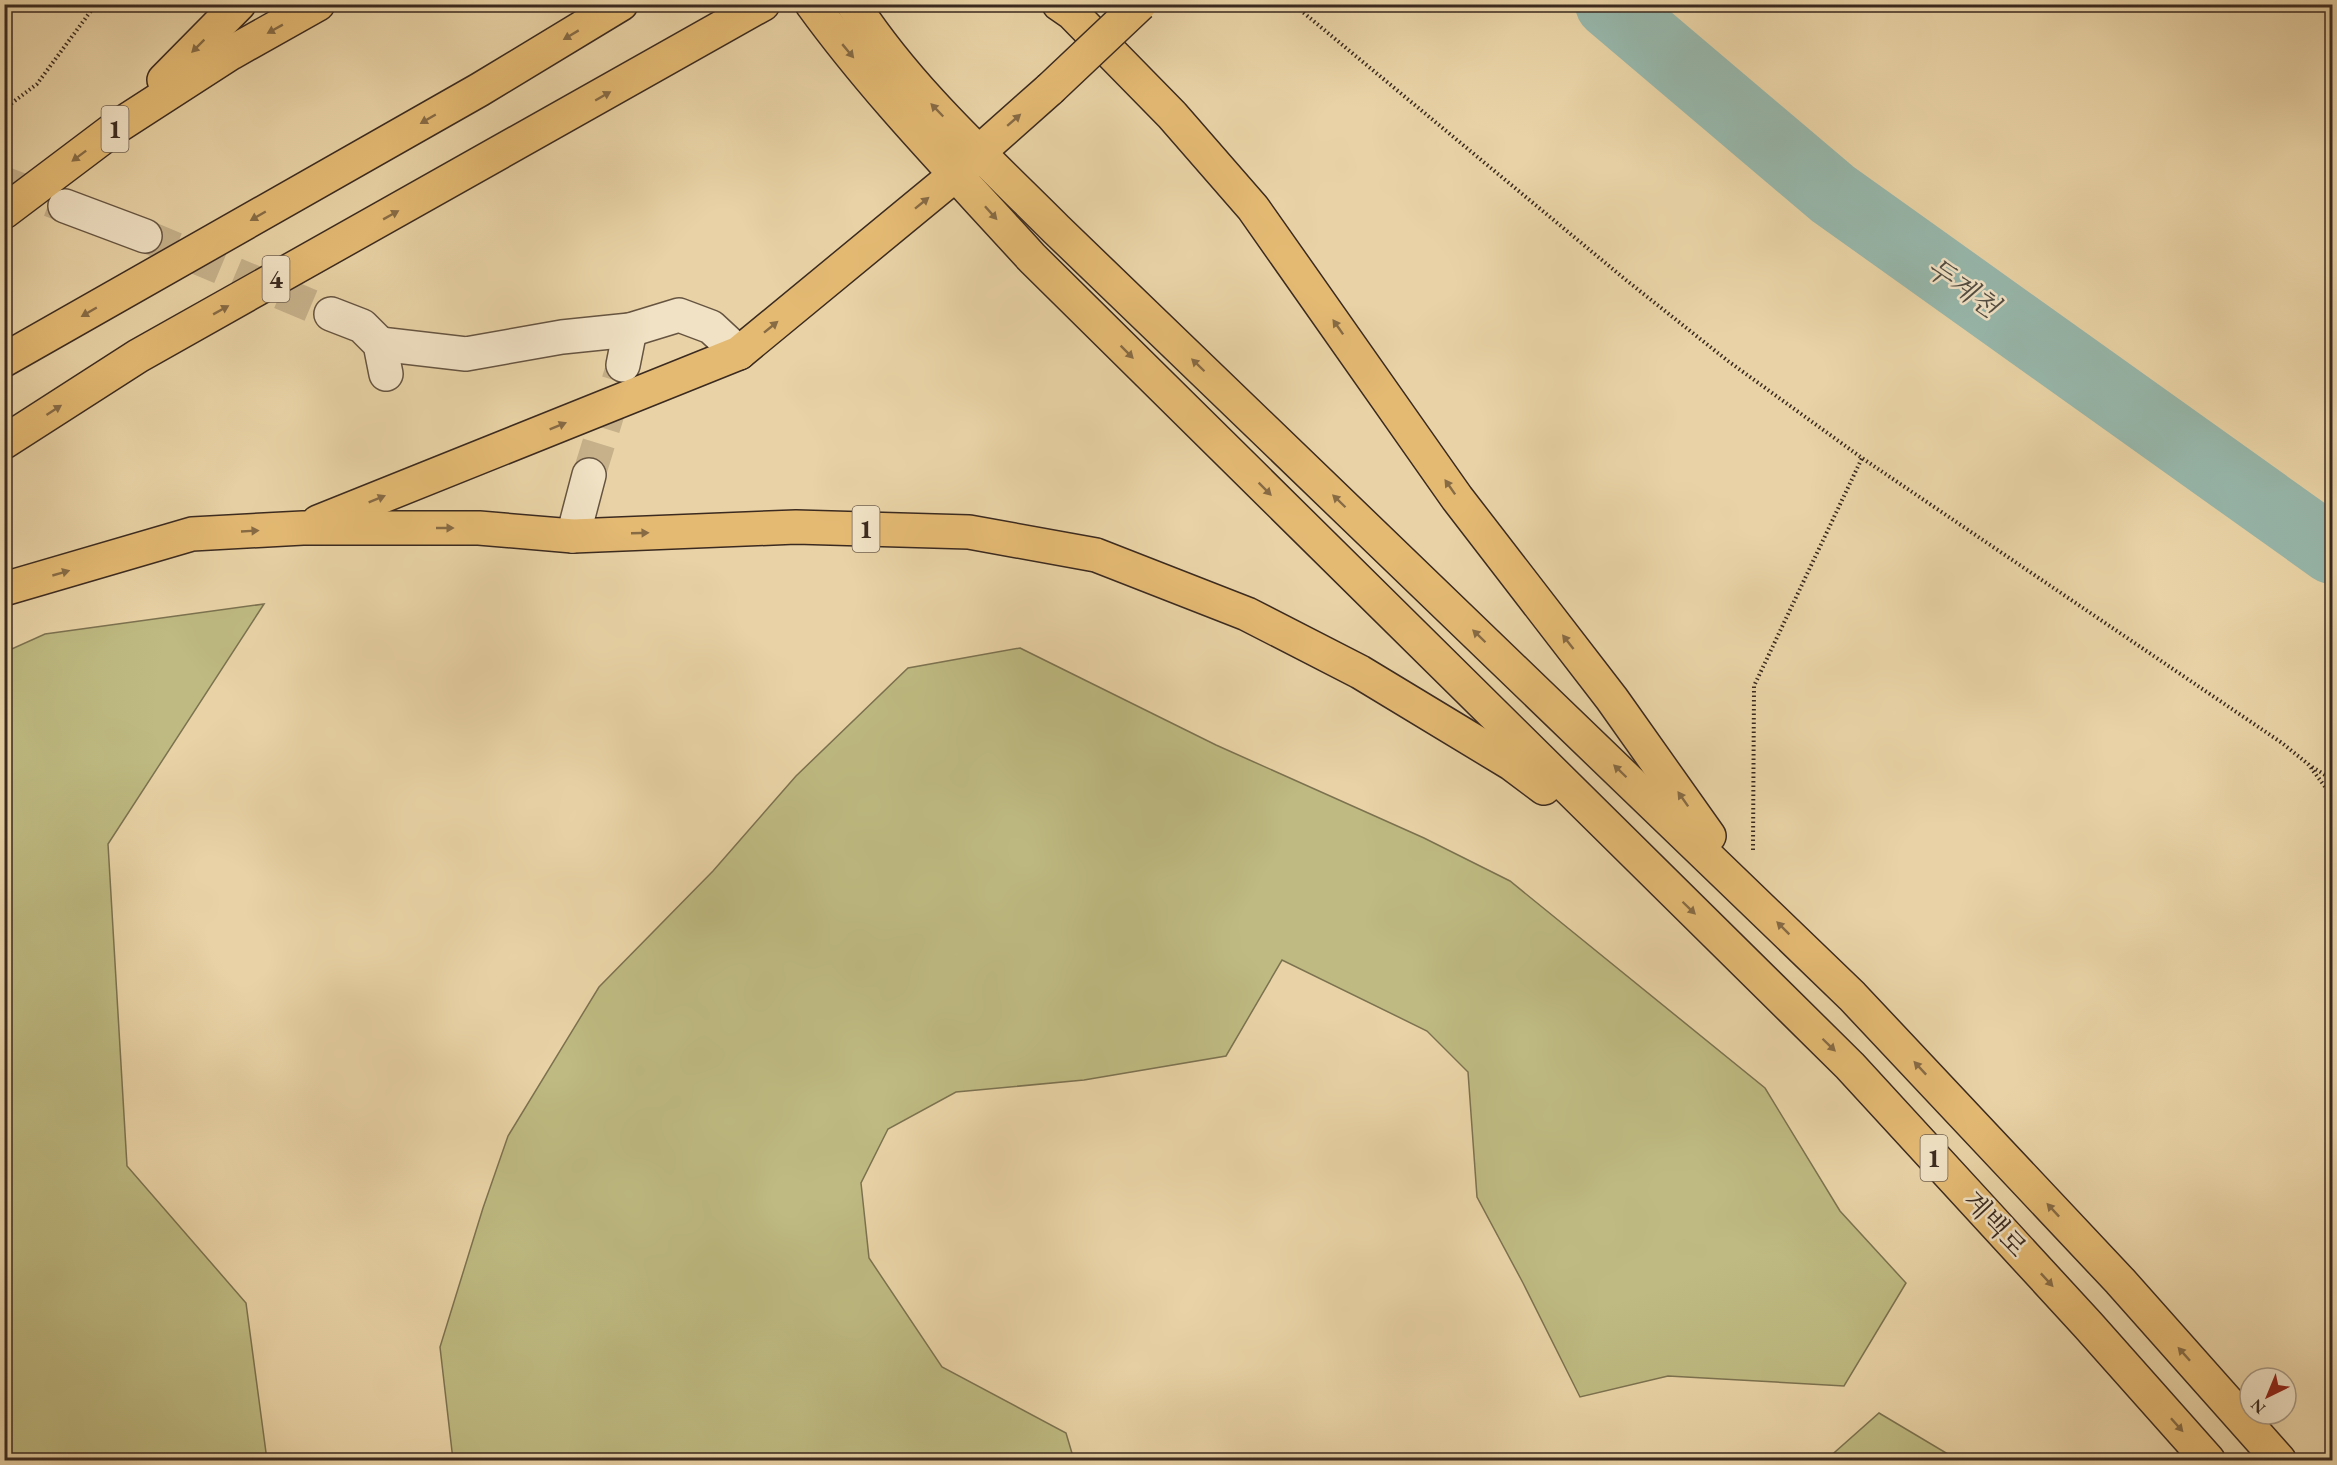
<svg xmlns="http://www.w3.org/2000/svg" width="2337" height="1465" viewBox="0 0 2337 1465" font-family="'EB Garamond','Noto Serif KR',serif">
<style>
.green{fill:#beba81;stroke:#7c7250;stroke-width:1.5}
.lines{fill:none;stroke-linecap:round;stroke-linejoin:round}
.river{stroke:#97b7ab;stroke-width:68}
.minor-tunnel{stroke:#c6b18b;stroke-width:33;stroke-dasharray:33 16;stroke-linecap:butt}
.minor-casing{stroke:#665441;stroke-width:36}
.major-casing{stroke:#3b2a1f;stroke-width:36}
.path{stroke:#3b2a1f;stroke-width:4;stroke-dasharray:1.5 3;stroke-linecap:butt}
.minor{stroke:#f1e2c5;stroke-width:33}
.major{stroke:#e4ba73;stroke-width:33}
.major-bridge-casing{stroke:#3b2a1f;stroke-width:36;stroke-linecap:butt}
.major-bridge{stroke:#e4ba73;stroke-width:33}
.oneway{fill:#876b45}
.labels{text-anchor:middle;stroke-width:5;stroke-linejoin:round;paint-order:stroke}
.shield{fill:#f1e2c5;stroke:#726151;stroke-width:1.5}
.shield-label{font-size:26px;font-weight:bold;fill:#3b2a1f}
.street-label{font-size:27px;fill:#3b2a1f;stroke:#f1e2c5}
.water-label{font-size:28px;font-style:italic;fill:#524d42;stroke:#f1e2c5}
</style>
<rect width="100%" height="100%" fill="#e9d3a6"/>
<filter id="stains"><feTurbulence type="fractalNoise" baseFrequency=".00333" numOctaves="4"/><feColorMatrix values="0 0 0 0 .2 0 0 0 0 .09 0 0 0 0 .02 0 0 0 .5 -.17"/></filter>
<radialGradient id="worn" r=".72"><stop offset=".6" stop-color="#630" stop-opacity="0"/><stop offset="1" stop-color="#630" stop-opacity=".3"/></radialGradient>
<!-- green -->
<g class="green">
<polygon points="264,604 108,844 127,1166 246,1303 267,1460 5,1460 5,652 45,634"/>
<polygon points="1020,648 1216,745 1424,838 1510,881 1765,1088 1840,1211 1906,1283 1844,1386 1668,1376 1580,1397 1523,1283 1477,1197 1468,1072 1427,1031 1282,960 1226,1056 1084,1080 956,1092 888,1129 861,1183 869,1258 942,1367 1066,1433 1074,1460 453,1460 440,1347 483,1208 508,1136 599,987 713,871 796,776 908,668"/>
<polygon points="1879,1413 1958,1460 1826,1460"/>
</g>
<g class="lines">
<!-- river -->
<polyline class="river" points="1609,4 1833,194 2332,550"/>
<!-- minor-tunnel -->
<g class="minor-tunnel">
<polyline points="4,183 65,206"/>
<polyline points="145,236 331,314"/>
<polyline points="589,475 623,365"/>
</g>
<!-- minor casing -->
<g class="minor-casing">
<g id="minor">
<polyline points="65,206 145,236"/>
<polyline points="331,314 362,326 380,344 386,374"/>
<polyline points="380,344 466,354 562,337 630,330 679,315 711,327 739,353"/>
<polyline points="623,365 630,330"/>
<polyline points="573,536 589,475"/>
</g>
</g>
<!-- major casing -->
<g class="major-casing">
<g id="major">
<path d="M 812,4 C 878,95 957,175 1032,258 L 1850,1066 L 2088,1325 L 2208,1460"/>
<path d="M 853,4 C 908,89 985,158 1056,229 L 1852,996 L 2120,1281 L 2279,1460"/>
<polyline points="1059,4 1072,13 1172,115 1253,208 1457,498 1612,699 1709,836"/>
<polyline points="164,80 239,4"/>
<polyline points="4,212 118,126 231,53 318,4"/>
<polyline points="4,360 479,90 621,4"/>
<polyline points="4,442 138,356 763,4"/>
<polyline points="318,522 739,353 972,161 979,152 1050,89"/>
<polyline points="4,589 192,534 303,528 479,528 573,536 796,527 969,532 1096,555 1247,614 1360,672 1512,764 1544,788"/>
</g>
</g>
<!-- path -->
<g class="path">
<polyline points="1293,4 1626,280 1728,361 1862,458 2282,743 2308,764 2332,796"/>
<polyline points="4,109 37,84 96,4"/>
<polyline points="2312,767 2332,779"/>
<polyline points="1753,850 1754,686 1862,458"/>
</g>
<!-- minor -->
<use href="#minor" class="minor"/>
<!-- major -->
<use href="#major" class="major"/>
<!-- major-bridge casing -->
<g class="major-bridge-casing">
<polyline id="major-bridge" points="1050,89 1140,4"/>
</g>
<!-- major-bridge -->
<use href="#major-bridge" class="major-bridge"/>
</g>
<!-- one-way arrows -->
<defs><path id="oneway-solid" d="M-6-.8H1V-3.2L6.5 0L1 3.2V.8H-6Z" transform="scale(1.5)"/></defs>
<g class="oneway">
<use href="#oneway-solid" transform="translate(275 29) rotate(151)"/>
<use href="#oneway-solid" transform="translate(571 35) rotate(149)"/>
<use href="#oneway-solid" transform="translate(198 46) rotate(135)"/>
<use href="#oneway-solid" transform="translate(848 51) rotate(50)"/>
<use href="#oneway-solid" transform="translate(603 96) rotate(-30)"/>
<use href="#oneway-solid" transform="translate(937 110) rotate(-134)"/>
<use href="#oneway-solid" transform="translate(428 119) rotate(150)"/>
<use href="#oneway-solid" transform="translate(1014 120) rotate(-41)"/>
<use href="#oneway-solid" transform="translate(79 156) rotate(143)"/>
<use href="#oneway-solid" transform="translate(922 203) rotate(-39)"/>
<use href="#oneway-solid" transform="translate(991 213) rotate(48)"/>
<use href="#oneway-solid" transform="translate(391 215) rotate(-29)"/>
<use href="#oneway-solid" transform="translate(258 216) rotate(150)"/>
<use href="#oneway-solid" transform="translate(221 310) rotate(-29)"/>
<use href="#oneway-solid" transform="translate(89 312) rotate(150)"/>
<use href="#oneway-solid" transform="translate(771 327) rotate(-39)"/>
<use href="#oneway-solid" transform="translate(1338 327) rotate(-125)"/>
<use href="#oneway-solid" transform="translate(1127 352) rotate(45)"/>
<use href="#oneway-solid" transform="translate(1198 365) rotate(-136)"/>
<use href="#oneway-solid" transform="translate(54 410) rotate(-33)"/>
<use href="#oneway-solid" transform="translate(558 426) rotate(-22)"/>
<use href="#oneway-solid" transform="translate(1450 487) rotate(-125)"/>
<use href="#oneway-solid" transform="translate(1265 489) rotate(45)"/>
<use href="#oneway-solid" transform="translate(377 499) rotate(-22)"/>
<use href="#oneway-solid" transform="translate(1339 501) rotate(-136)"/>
<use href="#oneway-solid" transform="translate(445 528)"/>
<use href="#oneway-solid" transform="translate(250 531) rotate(-3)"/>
<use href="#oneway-solid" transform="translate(640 533) rotate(-2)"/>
<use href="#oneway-solid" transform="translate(61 573) rotate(-16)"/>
<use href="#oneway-solid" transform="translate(1479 636) rotate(-136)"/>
<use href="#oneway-solid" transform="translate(1568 642) rotate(-128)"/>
<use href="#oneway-solid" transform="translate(1620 771) rotate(-136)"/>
<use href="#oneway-solid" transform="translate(1683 799) rotate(-125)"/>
<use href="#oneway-solid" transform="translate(1689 908) rotate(44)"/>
<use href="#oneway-solid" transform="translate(1783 928) rotate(-135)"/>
<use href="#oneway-solid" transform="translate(1829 1045) rotate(44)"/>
<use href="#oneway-solid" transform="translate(1920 1068) rotate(-133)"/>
<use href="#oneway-solid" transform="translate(2053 1210) rotate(-133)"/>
<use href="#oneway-solid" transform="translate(2047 1280) rotate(47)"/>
<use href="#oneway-solid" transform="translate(2184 1354) rotate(-132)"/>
<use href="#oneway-solid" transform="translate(2177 1425) rotate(48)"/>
</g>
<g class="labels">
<!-- shield labels -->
<g class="shield">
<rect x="101.5" y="106" width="27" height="46" rx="4.5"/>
<rect x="262.5" y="256" width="27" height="46" rx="4.5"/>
<rect x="852.5" y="506" width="27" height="46" rx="4.5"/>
<rect x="1920.5" y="1135" width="27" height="46" rx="4.5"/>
</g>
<g class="shield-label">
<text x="115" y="138">1</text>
<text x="276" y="288">4</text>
<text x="866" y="538">1</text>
<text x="1934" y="1167">1</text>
</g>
<!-- street labels -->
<g class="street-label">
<text transform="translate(1995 1224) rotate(47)" y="9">계백로</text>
</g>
<!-- water labels -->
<g class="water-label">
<text transform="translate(1963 287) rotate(35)" y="10">두계천</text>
</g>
</g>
<!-- margin -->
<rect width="2337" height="1465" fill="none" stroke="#e9d3a6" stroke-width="24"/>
<rect x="6" y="6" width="2325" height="1453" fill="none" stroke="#3b2a1f" stroke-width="3"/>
<rect x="12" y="12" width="2313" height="1441" fill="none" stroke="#3b2a1f" stroke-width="1.5"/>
<!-- north arrow -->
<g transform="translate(2268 1396) rotate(223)"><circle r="28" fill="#f1e2c5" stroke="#a89883" stroke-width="1.5"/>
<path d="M0-4.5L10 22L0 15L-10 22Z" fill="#8f2418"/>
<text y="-9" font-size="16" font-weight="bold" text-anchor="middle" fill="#3b2a1f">N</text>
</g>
<rect width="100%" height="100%" filter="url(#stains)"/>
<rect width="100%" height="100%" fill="url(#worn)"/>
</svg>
